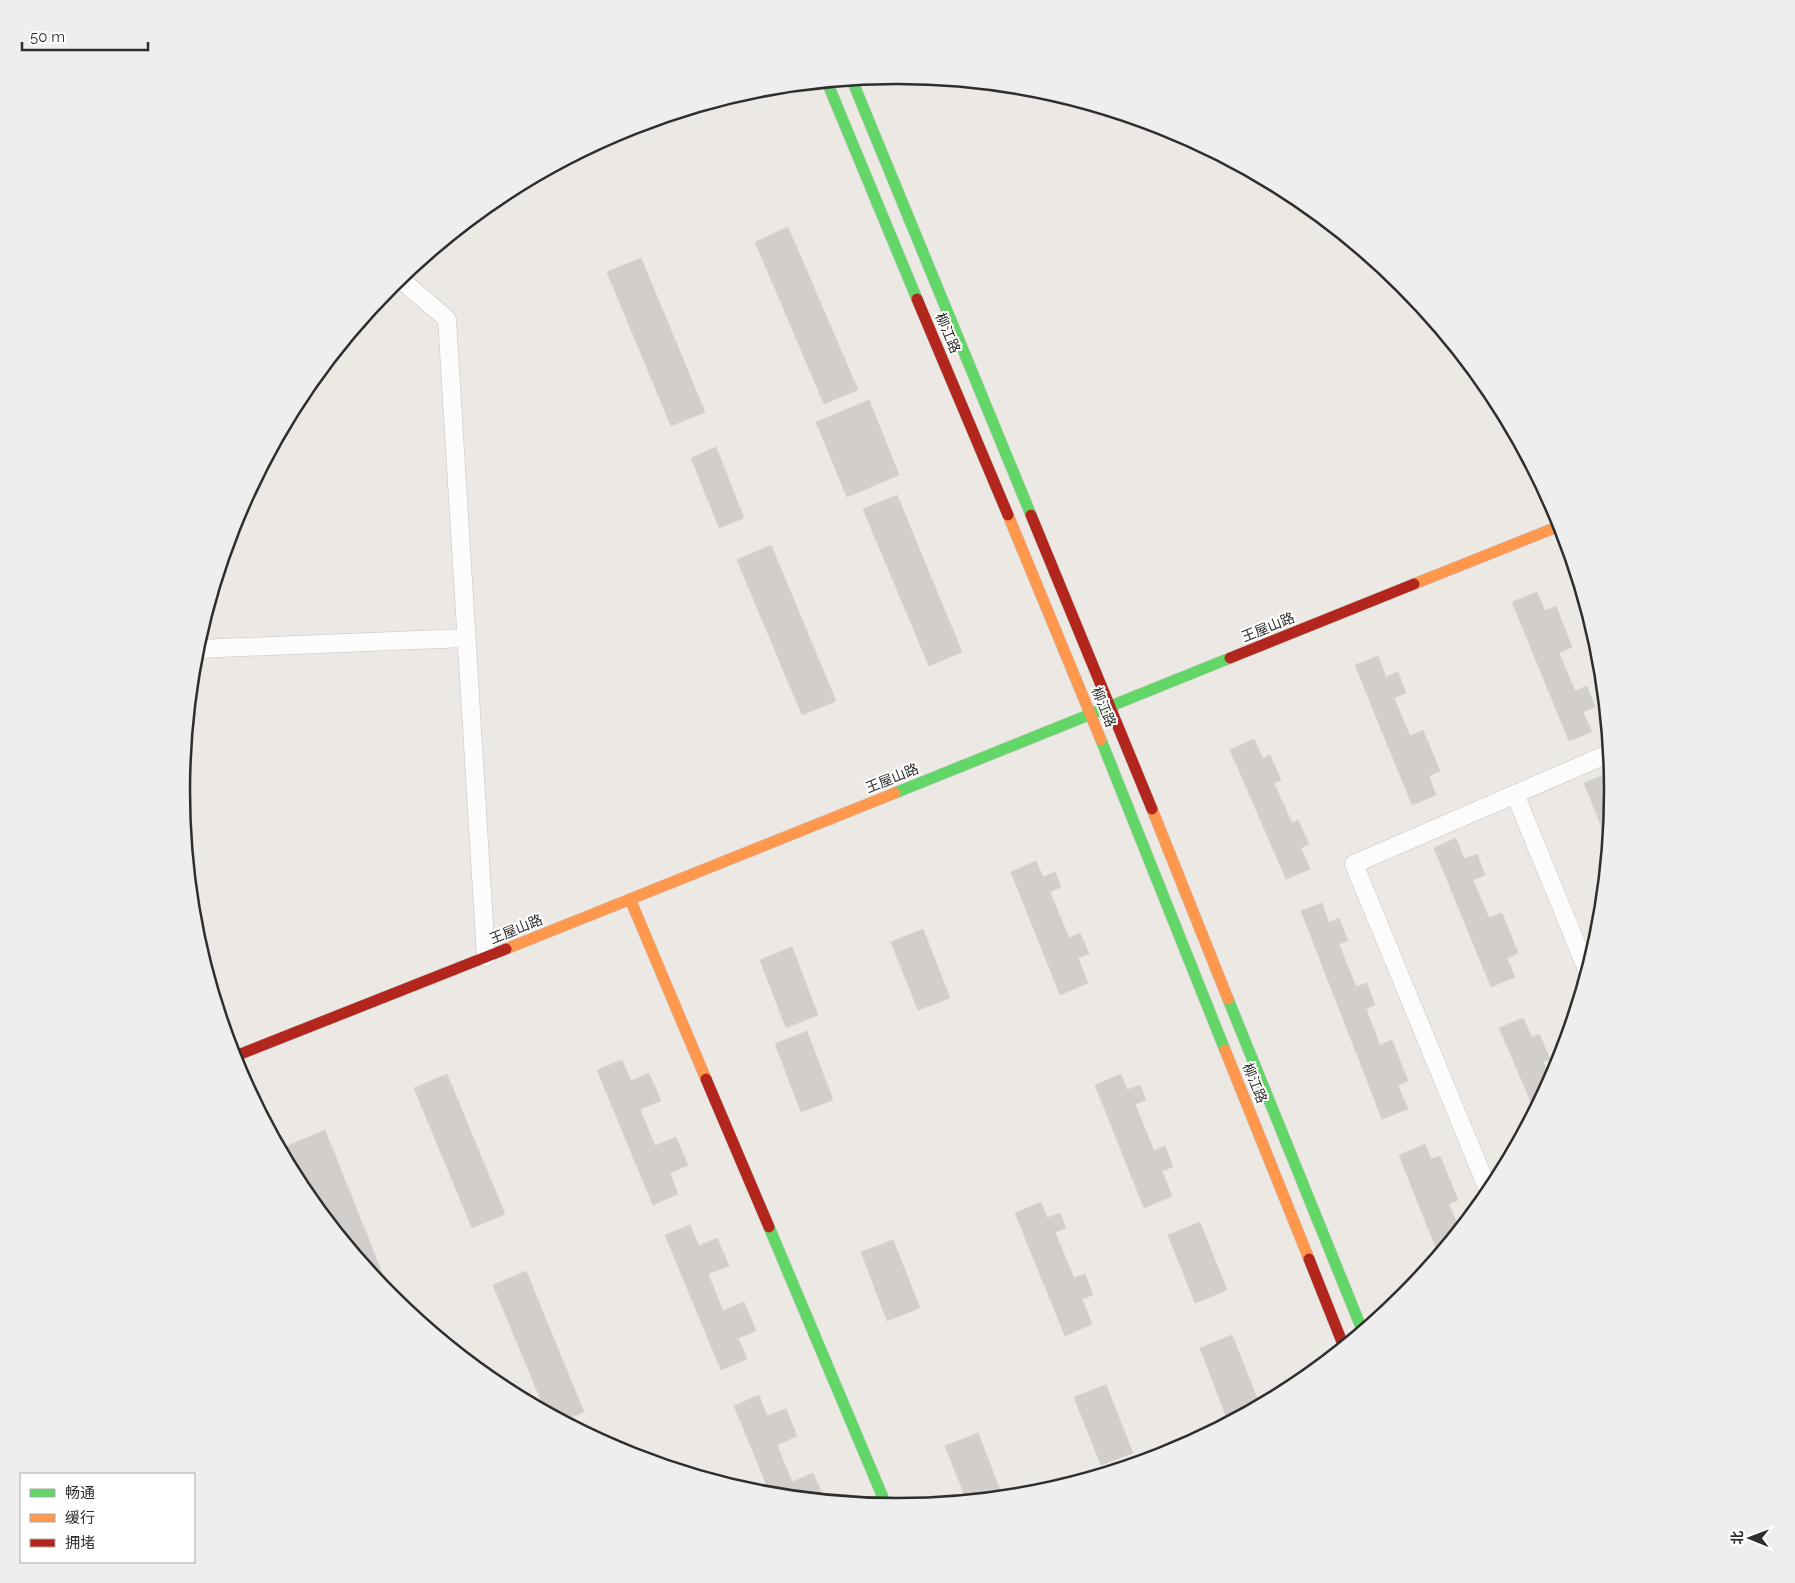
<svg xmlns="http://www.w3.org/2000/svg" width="1795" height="1583" viewBox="0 0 1795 1583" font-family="Raleway,'Noto Sans SC',sans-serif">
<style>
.building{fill:#d1cecb;stroke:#d7d4d0}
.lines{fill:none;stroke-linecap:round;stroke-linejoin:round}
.street-casing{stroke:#c5c4c5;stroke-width:19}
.fast-casing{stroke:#c5c4c5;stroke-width:12}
.slow-casing{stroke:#c5c4c5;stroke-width:12}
.jam-casing{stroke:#c5c4c5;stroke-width:12}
.street{stroke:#fcfcfb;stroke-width:18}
.fast{stroke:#63d668;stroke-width:11}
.slow{stroke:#ff974d;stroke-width:11}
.jam{stroke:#b3261e;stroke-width:11}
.labels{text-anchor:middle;stroke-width:4;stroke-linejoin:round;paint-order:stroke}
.street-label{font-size:14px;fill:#2e2e2e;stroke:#fff}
.rim{fill:none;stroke:#2e2e2e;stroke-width:2.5}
</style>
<rect width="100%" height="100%" fill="#ece8e4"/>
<!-- building -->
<g class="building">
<polygon points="788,227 858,390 824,404 755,242"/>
<polygon points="641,258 705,412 671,426 607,272"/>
<polygon points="869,400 899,475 847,497 816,422"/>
<polygon points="716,447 744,518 719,528 691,458"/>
<polygon points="897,495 962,652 929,666 863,509"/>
<polygon points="771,545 836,701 802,715 737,560"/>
<polygon points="1537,592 1545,611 1556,606 1572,647 1559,653 1575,691 1587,686 1595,707 1583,712 1592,732 1569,741 1512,602"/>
<polygon points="1378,656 1386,677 1398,672 1406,693 1394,698 1410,736 1423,730 1440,771 1429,776 1436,795 1412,805 1355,665"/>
<polygon points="1254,739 1263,759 1270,755 1281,780 1274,783 1292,823 1298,820 1309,844 1301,848 1310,869 1286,879 1230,750"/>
<polygon points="1606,774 1614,793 1609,845 1584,783"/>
<polygon points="1456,838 1464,859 1477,854 1485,875 1473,880 1489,918 1502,913 1518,953 1507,958 1515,977 1491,987 1434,848"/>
<polygon points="1036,861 1043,877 1055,872 1061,887 1050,892 1069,938 1080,933 1089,954 1078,958 1088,983 1060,995 1011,872"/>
<polygon points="1322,903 1329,923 1339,918 1348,941 1339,944 1356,987 1367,983 1375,1005 1366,1009 1380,1045 1392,1040 1408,1081 1398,1085 1408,1109 1382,1119 1301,911"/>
<polygon points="923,929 950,998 918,1010 891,942"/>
<polygon points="792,947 818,1015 786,1028 760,960"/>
<polygon points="1523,1018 1532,1037 1539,1034 1550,1059 1543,1062 1552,1081 1535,1111 1499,1028"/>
<polygon points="807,1031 833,1100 801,1112 775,1044"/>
<polygon points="622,1060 631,1081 649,1073 661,1101 640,1109 655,1146 676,1137 688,1165 670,1173 678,1194 653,1205 597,1070"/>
<polygon points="447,1074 505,1214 472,1228 414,1088"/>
<polygon points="1121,1074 1127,1090 1140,1085 1146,1100 1135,1104 1154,1151 1165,1146 1173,1167 1162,1171 1172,1196 1144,1208 1095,1085"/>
<polygon points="325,1130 393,1300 302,1189 283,1148"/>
<polygon points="1425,1144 1431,1159 1440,1156 1458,1200 1449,1204 1460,1231 1439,1256 1399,1155"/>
<polygon points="1041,1202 1047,1218 1060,1213 1066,1228 1055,1232 1074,1278 1085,1274 1093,1295 1082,1299 1092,1324 1065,1336 1015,1213"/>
<polygon points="1200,1222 1227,1290 1195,1303 1168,1235"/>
<polygon points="690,1225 699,1246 717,1238 729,1266 708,1274 723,1311 744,1302 756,1331 738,1338 747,1359 721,1370 665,1235"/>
<polygon points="893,1240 920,1308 887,1321 861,1252"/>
<polygon points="526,1271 584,1412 562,1421 546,1412 493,1285"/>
<polygon points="1232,1335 1259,1403 1226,1416 1200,1348"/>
<polygon points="1106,1385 1133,1453 1101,1465 1074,1397"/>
<polygon points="759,1395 767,1416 786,1409 797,1436 777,1445 792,1482 813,1473 825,1501 771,1496 734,1406"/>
<polygon points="978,1433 1003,1498 967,1501 945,1446"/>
</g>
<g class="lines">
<!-- street casing -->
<g class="street-casing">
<g id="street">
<polyline points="399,278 447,319 486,957"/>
<polyline points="196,649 466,638"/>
<polyline points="1515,794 1588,972"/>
<polyline points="1490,1194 1354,864 1610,753"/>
</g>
</g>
<!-- fast casing -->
<g class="fast-casing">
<g id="fast">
<polyline points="852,80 1031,515"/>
<polyline points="827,82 917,299"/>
<polyline points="1101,740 1225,1050"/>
<polyline points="895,793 1230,658"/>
<polyline points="1228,999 1363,1332"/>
<polyline points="769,1227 887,1507"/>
</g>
</g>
<!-- slow casing -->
<g class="slow-casing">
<g id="slow">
<polyline points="1008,515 1101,740"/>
<polyline points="1414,584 1562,525"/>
<polyline points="1152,809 1228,999"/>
<polyline points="630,899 706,1079"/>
<polyline points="506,949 895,793"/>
<polyline points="1225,1050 1309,1259"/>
</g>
</g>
<!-- jam casing -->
<g class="jam-casing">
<g id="jam">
<polyline points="917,299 1008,515"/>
<polyline points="1031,515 1152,809"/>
<polyline points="1230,658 1414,584"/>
<polyline points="233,1057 506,949"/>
<polyline points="706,1079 769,1227"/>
<polyline points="1309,1259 1344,1347"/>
</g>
</g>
<!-- street -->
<use href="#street" class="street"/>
<!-- fast -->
<use href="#fast" class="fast"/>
<!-- slow -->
<use href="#slow" class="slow"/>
<!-- jam -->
<use href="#jam" class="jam"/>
</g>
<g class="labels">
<!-- street labels -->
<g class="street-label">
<text transform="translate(948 333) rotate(67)" y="5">柳江路</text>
<text transform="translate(1268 627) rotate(-22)" y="5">王屋山路</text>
<text transform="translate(1104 707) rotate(68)" y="5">柳江路</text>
<text transform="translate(892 778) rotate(-22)" y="5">王屋山路</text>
<text transform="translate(516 929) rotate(-22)" y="5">王屋山路</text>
<text transform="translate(1255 1083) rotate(68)" y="5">柳江路</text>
</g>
</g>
<!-- crop -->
<path d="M0 0H1795V1583H0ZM190 791a707 707 0 1 1 1414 0a707 707 0 1 1-1414 0Z" fill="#eee" fill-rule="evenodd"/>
<path class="rim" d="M190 791a707 707 0 1 1 1414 0a707 707 0 1 1-1414 0Z"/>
<!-- legend -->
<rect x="20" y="1473" width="175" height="90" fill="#ffffff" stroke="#ababab"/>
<rect x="30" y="1489" width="25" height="8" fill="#63d668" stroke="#ababab"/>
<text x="65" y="1498" font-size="15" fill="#2e2e2e">畅通</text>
<rect x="30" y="1514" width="25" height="8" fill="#ff974d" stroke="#ababab"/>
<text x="65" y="1523" font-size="15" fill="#2e2e2e">缓行</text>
<rect x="30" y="1539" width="25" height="8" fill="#b3261e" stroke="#ababab"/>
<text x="65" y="1548" font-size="15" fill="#2e2e2e">拥堵</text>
<!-- north arrow -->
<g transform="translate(1750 1538) rotate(271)" stroke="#ffffff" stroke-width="4" paint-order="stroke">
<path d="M0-4L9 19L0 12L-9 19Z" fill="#2e2e2e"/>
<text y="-8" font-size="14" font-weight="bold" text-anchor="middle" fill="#2e2e2e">北</text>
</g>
<!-- scale -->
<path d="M22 42v8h126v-8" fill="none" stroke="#2e2e2e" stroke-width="2.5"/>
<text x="30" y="42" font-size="15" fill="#2e2e2e" stroke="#ffffff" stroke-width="4" paint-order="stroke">50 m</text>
</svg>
